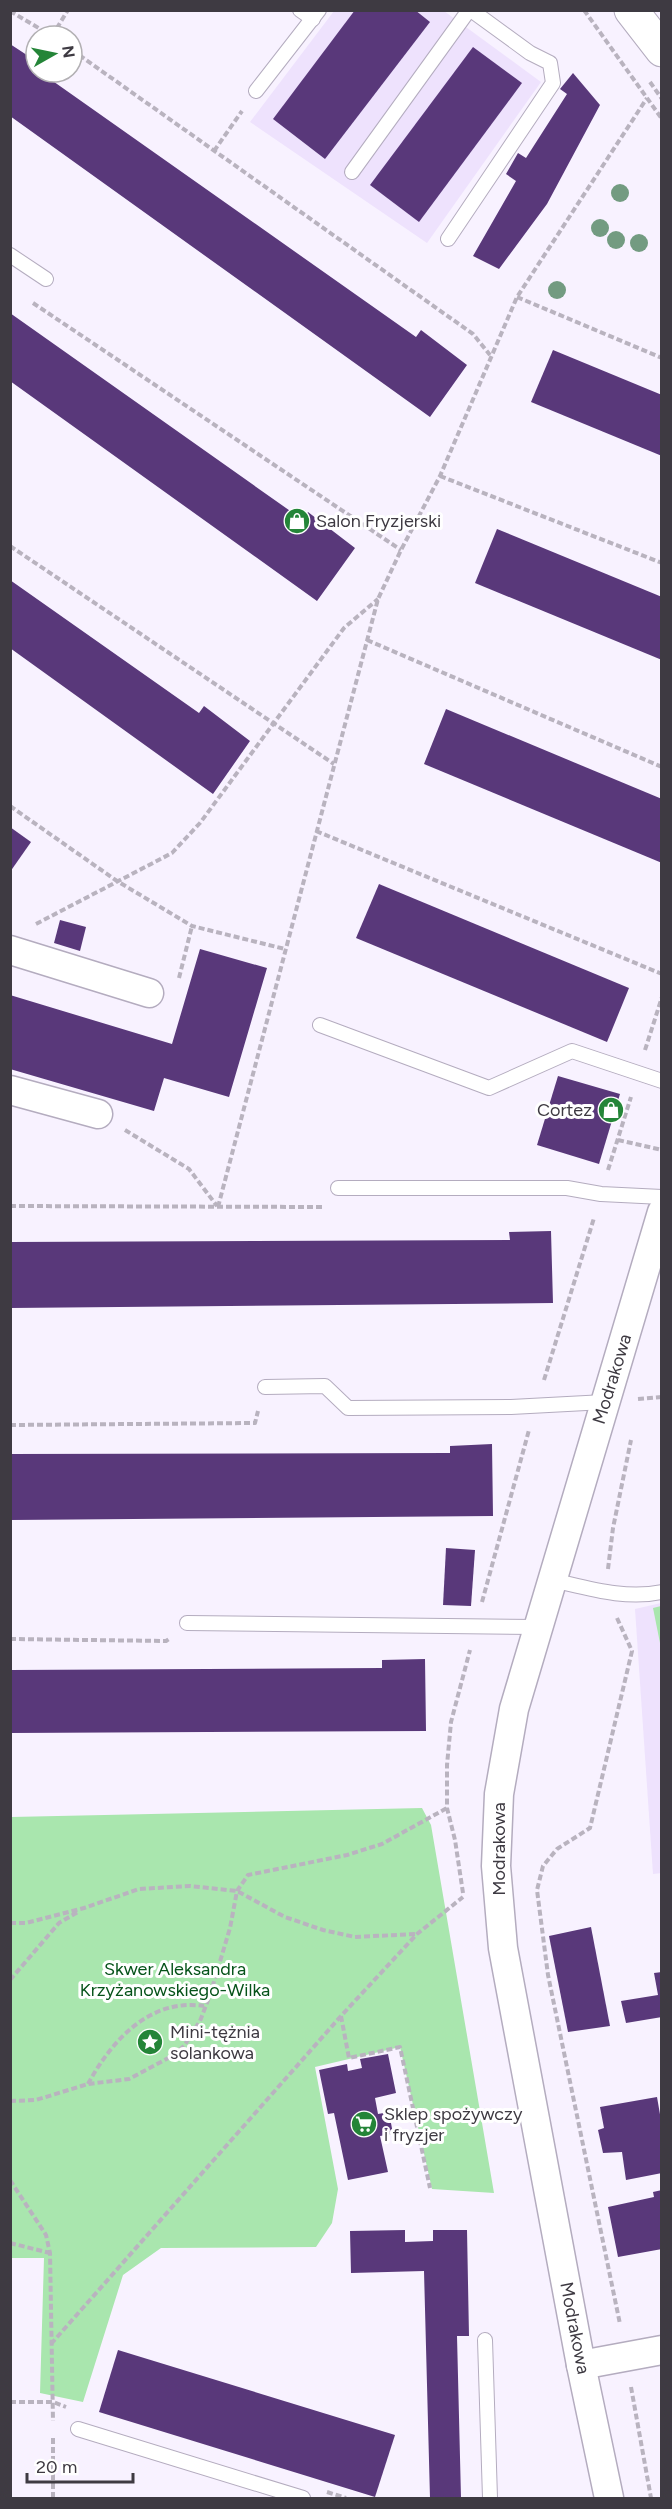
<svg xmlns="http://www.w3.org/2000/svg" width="672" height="2509" viewBox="0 0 672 2509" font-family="Figtree,sans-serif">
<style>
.built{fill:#eee2fd}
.green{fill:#a9e6ae}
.building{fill:#59387a}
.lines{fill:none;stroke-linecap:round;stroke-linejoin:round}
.service-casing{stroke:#b4acbf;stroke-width:16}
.minor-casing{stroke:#b4acbf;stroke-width:31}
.tertiary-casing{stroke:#b4acbf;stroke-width:35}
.path{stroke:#b9b3bf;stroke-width:4;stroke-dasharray:6 3;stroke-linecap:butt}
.service{stroke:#fff;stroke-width:14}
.minor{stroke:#fff;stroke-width:28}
.tertiary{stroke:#fff;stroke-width:33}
.tree{fill:#739b81}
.labels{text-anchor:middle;stroke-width:6;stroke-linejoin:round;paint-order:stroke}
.poi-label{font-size:18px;fill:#3e3a42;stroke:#fff;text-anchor:start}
.street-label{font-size:18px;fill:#3e3a42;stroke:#fff}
.park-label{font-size:18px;fill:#06531a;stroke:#fff}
</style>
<rect width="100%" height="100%" fill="#f8f2ff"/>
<!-- built -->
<g class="built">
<polygon points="334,11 444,11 541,82 427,243 250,122"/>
<polygon points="661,1603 662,1873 653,1874 635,1609"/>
</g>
<!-- green -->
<g class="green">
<polygon points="661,1606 662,1606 661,1648 653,1608"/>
<polygon points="422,1808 431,1825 494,2193 432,2189 400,2047 315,2067 338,2189 332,2223 316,2247 161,2248 123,2275 83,2402 40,2393 44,2258 11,2258 11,1817"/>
</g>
<!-- building -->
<g class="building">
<polygon points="355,10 415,10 430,22 325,159 273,119"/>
<polygon points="10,44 36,61 36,72 40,72 416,337 421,330 467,365 430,417 10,116"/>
<polygon points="473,47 522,83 419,222 370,185"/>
<polygon points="573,73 600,105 547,204 499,269 473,256 516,181 506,174 518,153 526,158 567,94 560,89"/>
<polygon points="10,313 303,520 308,512 355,548 317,601 10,381"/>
<polygon points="553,350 662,395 662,456 531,402"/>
<polygon points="497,529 662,597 662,660 475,583"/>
<polygon points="10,580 199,713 204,706 250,741 213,794 10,648"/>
<polygon points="446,709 662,799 662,863 424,764"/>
<polygon points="10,827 31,842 10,872"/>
<polygon points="379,884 629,988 607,1042 356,938"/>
<polygon points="60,920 86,927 80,951 54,943"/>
<polygon points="200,949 267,968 229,1097 164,1078 154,1111 10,1069 10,995 172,1044"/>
<polygon points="558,1076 620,1094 599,1164 537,1145"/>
<polygon points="551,1231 553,1303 10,1308 10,1242 510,1240 509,1232"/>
<polygon points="492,1444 493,1516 10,1520 10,1454 450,1453 450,1446"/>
<polygon points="446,1548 475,1550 471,1606 443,1605"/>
<polygon points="425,1659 426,1731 10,1733 10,1670 382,1668 382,1660"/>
<polygon points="591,1927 610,2026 568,2032 549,1936"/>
<polygon points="662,1972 662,2017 626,2023 621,2001 658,1995 654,1973"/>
<polygon points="388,2054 396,2093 375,2098 378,2114 389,2112 393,2134 380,2136 388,2172 348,2180 334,2113 328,2114 319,2070 347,2064 348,2071 362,2068 360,2059"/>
<polygon points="657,2097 662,2126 662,2173 626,2180 622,2152 603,2153 598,2130 604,2128 600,2107"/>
<polygon points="662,2190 662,2249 618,2257 608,2207 654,2197 653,2192"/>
<polygon points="405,2230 405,2242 433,2241 433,2230 467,2230 469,2336 457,2336 461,2498 430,2498 424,2271 351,2273 350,2231"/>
<polygon points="118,2350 395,2435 375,2497 99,2412"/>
</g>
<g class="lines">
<!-- service casing -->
<g class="service-casing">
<g id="service">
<polyline points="300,10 313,19"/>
<polyline points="256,91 319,10"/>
<polyline points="352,172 469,10"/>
<polyline points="448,239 553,83 550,63 530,53 471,10"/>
<polyline points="10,255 46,279"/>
<polyline points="320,1025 489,1088 572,1051 662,1081"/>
<polyline points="338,1188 567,1188 601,1194 662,1197"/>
<polyline points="265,1387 325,1386 348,1408 511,1407 605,1402"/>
<path d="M 552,1580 C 588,1588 625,1600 662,1592"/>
<polyline points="187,1623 538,1627"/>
<polyline points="485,2340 490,2498"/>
<polyline points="78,2429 303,2498"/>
</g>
</g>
<!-- minor casing -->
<g class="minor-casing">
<g id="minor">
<polyline points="10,950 149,993"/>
<polyline points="10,1090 98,1114"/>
<polyline points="581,2365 662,2350"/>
<polyline points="609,2498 581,2365 503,1948 496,1866 499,1794 514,1709 662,1212"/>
</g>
</g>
<!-- tertiary casing -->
<g class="tertiary-casing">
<polyline id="tertiary" points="631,10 662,50"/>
</g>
<!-- path -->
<g class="path">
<polyline points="584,10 662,119"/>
<polyline points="10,11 52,36"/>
<polyline points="52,36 68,10"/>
<polyline points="72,50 473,334 490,355"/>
<polyline points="650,82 662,99"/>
<polyline points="214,151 242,111"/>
<polyline points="517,297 662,358"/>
<polyline points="33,303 401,550"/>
<polyline points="440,476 662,563"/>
<polyline points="10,546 334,764"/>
<polyline points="367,640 662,767"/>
<polyline points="10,806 117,881 192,926 285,949"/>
<polyline points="316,831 662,974"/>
<polyline points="36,924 172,853 200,823 344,628 378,599"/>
<polyline points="179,978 192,926"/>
<polyline points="645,1050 662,997"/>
<polyline points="125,1130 189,1169 217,1206"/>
<polyline points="618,1140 662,1150"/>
<polyline points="608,1170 631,1097"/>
<polyline points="10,1206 322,1207"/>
<polyline points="218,1207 378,599 401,550 440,476 517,297 647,98"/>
<polyline points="544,1380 594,1218"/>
<polyline points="638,1399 662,1397"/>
<polyline points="10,1425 255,1423 258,1411"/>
<polyline points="608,1569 613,1528 631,1440"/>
<polyline points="482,1602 529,1430"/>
<polyline points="617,1618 632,1651 590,1828 557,1849 543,1866 537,1890 548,1975 620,2324"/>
<polyline points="10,1639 166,1641 169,1639"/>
<polyline points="463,1893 455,1840 447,1808 447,1765 451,1722 470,1650"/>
<polyline points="10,1923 26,1923 84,1908 139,1889 190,1886 237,1891 285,1917 323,1930 355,1937 416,1934"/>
<polyline points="10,1980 59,1923 78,1912"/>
<polyline points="341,2016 349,2058 400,2047 430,2188"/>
<path d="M 88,2084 C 112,2040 150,1998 204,2006"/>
<polyline points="10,2101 36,2100 88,2084 129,2079 172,2056 184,2046 200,2021 210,1995 230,1928 237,1891 248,1875 347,1855 382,1844 447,1808"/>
<polyline points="10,2180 46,2235 50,2253 53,2421"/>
<polyline points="10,2243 50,2253"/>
<polyline points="51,2344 341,2016 417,1934 463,1897"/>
<polyline points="631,2387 651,2498"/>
<polyline points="10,2402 53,2402 66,2407"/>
<polyline points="327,2492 346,2498"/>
<polyline points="53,2498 53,2437"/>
</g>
<!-- service -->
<use href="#service" class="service"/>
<!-- minor -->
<use href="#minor" class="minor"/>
<!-- tertiary -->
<use href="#tertiary" class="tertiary"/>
</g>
<!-- trees -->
<g class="tree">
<circle cx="620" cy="193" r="9"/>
<circle cx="600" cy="228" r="9"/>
<circle cx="616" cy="240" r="9"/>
<circle cx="639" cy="243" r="9"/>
<circle cx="557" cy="290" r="9"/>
</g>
<!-- icons -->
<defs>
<g id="shop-disc" transform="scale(1.35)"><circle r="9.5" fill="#248538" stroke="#fff"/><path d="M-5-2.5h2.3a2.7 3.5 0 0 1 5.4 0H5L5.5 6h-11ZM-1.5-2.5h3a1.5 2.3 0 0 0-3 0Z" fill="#fff"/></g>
<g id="sight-disc" transform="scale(1.35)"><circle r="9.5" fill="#248538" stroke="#fff"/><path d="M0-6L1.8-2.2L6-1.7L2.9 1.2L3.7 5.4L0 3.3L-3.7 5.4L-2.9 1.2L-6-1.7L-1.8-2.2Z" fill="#fff"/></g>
<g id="supermarket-disc" transform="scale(1.35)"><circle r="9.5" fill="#248538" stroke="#fff"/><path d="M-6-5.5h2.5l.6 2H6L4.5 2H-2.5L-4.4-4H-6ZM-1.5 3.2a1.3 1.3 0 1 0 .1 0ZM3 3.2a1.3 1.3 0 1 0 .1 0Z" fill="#fff"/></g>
</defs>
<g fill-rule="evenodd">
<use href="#shop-disc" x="297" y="521"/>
<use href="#shop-disc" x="611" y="1110"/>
<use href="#sight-disc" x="150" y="2042"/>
<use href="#supermarket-disc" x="364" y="2124"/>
</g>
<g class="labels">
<!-- poi labels -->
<g class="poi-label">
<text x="316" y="527">Salon Fryzjerski</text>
<text x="592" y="1116" text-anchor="end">Cortez</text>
<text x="170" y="2038">Mini-tężnia<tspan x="170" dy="21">solankowa</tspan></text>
<text x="384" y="2120">Sklep spożywczy<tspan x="384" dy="21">i fryzjer</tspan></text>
</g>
<!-- street labels -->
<g class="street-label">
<text transform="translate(612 1379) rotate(-73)" y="6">Modrakowa</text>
<text transform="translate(499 1849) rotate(-90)" y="6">Modrakowa</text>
<text transform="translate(575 2328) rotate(79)" y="6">Modrakowa</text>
</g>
<!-- park labels -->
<g class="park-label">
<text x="175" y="1975">Skwer Aleksandra<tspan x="175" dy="21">Krzyżanowskiego-Wilka</tspan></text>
</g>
</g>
<!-- border -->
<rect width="672" height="2509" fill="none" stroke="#3e3a42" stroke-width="24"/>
<!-- north arrow -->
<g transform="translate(54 54) rotate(81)"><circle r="28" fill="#ffffff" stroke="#b2b0b3" stroke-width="1.5"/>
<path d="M0-4.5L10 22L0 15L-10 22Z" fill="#248538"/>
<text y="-9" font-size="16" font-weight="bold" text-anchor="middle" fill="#3e3a42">N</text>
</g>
<!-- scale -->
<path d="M27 2473v9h106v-9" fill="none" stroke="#3e3a42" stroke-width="3"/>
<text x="36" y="2473" font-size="18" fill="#3e3a42" stroke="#ffffff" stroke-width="4.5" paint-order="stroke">20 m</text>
</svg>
